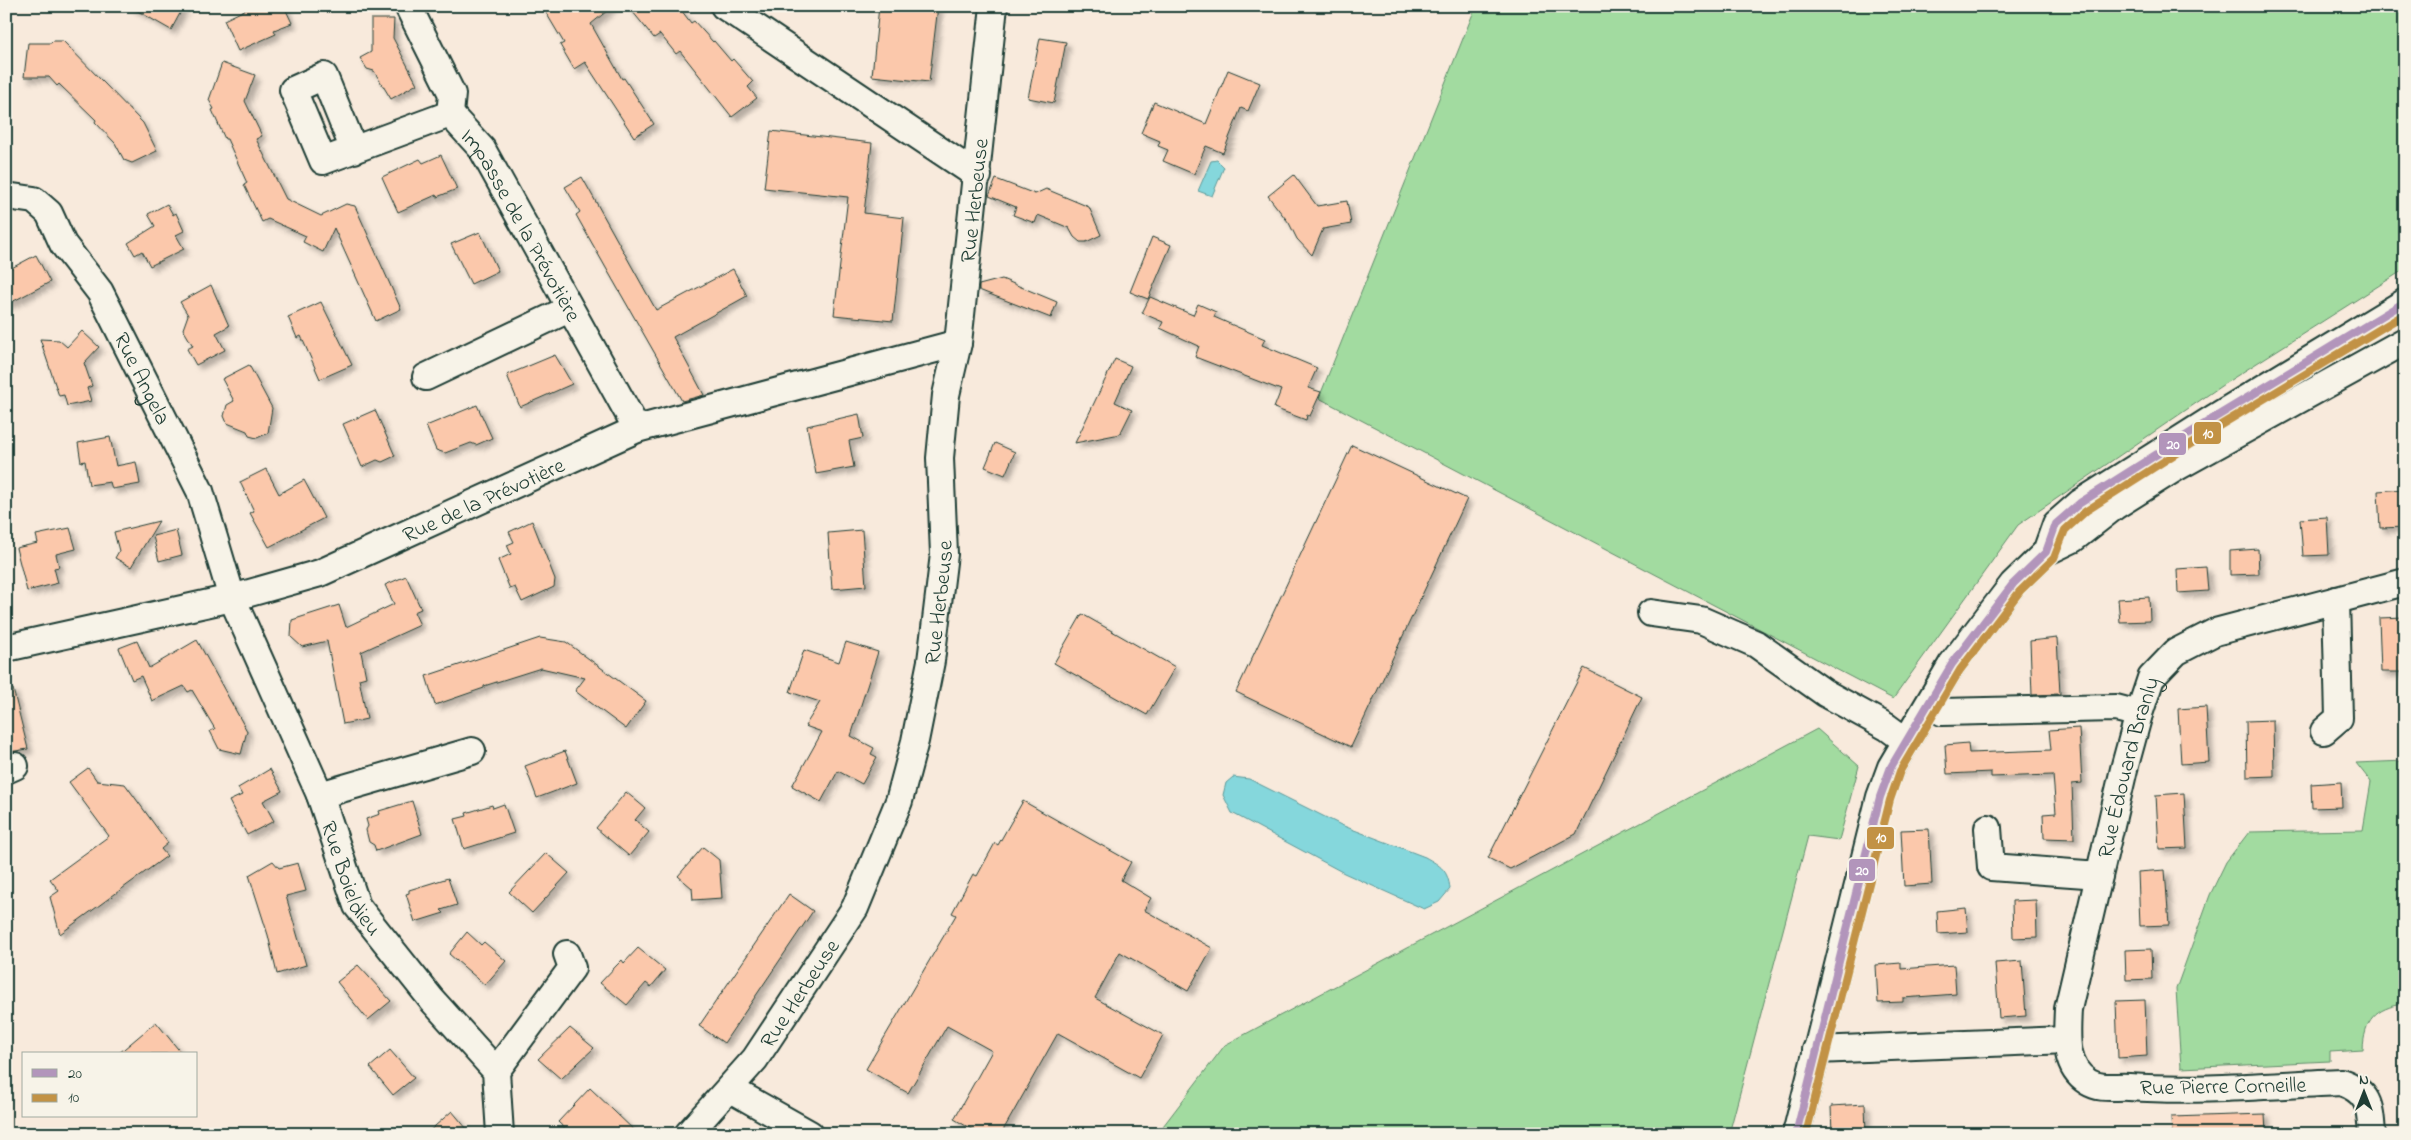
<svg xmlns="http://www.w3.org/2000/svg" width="2411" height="1140" viewBox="0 0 2411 1140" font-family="'Indie Flower',sans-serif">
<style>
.green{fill:#a2dba0;stroke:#608c6a}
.water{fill:#85d7dc;stroke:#5c9999}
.building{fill:#fbc8ab;stroke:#1f3d34;filter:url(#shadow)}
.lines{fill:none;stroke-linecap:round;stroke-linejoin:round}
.minor-casing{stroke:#1f3d34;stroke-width:30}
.minor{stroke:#f7f3e8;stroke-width:26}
.bus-1-casing{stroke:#f7f3e8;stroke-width:11}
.bus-2-casing{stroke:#f7f3e8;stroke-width:11}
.bus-1{stroke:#b295bb;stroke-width:8}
.bus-2{stroke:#c29245;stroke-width:8}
.labels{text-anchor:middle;stroke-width:4;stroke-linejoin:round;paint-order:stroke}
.street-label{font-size:22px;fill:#1f3d34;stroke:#f7f3e8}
.line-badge{stroke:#f7f3e8;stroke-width:2}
.badge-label{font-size:14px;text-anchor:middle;font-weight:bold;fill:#fff}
</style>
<defs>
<filter id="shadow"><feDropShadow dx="4.5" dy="4.5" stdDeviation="2.5" flood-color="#0004"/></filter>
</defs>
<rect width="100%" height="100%" fill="#f8eadc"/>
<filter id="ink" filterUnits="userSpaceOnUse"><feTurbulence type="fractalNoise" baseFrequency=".02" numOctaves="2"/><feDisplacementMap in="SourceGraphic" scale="10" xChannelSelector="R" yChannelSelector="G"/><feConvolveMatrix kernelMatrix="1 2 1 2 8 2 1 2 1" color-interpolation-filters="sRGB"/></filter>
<g filter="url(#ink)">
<!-- green -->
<g class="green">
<polygon points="1476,6 2405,6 2405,269 2224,384 2018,525 1893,699 1319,398"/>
<polygon points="1817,729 1859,766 1839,840 1808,836 1729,1134 1157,1134 1225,1045"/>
<path d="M 2405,761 L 2404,1004 C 2375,1008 2364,1021 2363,1050 L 2330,1052 L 2330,1061 L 2181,1068 L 2176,989 L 2210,895 L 2226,862 L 2249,832 L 2363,830 L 2371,782 L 2356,763 Z"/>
</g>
<!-- water -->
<g class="water">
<polygon points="1217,160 1224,167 1212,196 1198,191 1211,161"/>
<path d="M 1233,777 L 1249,779 L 1341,825 L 1425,857 C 1441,866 1448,870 1450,889 L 1439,902 L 1424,909 L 1344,873 L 1232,813 L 1223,795 L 1226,783 Z"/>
</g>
<!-- building -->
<g class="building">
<polygon points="129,6 184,6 171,30"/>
<polygon points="253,6 284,6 292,23 274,30 276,34 238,51 224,20"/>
<polygon points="542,6 613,6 591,24 622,79 624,78 654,124 634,137 585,62 574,69 560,45 564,43"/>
<polygon points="628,6 678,6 691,23 694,21 713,42 714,41 731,61 733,59 753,82 748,87 757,98 732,117 680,51 676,54 660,34 654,38"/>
<polygon points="879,6 938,6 929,82 872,76"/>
<polygon points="371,19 394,19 393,38 417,84 391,99 374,71 367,69 360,58 371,52"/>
<polygon points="1040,38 1066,42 1054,103 1028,98"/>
<polygon points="53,41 63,41 143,123 157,151 132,163 124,160 115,143 95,122 96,120 59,84 57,86 49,77 24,77 28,43 51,43"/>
<polygon points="222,63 255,75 245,101 262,136 256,139 286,199 321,216 346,204 355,206 401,309 376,321 334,228 323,252 303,242 306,236 268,219 262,222 244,185 247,183 227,139 225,139 212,110 214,109 209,100"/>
<polygon points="1228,70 1260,83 1248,111 1241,108 1223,153 1206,146 1194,174 1163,161 1168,150 1158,146 1160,141 1141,133 1154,102 1206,124"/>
<polygon points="771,131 872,143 864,213 904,218 893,321 834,315 848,197 764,188"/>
<polygon points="441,155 457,189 437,197 436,195 398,212 382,177 420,159 423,163"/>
<polygon points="1294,175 1317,206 1347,201 1351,224 1323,229 1312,255 1297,239 1289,223 1268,196"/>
<polygon points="582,177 656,310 733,269 747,296 673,337 704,395 682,401 606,268 576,215 580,212 565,187"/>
<polygon points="996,179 1035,194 1046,189 1089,207 1101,235 1086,242 1080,242 1074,237 1069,228 1038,215 1035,223 1013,215 1016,207 989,196"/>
<polygon points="167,204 173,215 176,213 184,231 176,235 184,249 150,266 142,251 135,255 128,243 155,226 148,214"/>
<polygon points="480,232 498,271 471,284 451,244"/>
<polygon points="1152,237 1171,245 1148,299 1130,292"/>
<polygon points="36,255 50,282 6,305 6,271"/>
<polygon points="1002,279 1057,302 1051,318 979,290 979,285"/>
<polygon points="211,285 229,326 216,333 225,350 196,365 187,349 193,346 183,329 188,315 180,302"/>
<polygon points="1150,297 1193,315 1198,304 1216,312 1214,317 1265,339 1262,345 1317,368 1308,388 1321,392 1310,416 1307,415 1306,420 1274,408 1281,390 1195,357 1199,346 1160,328 1163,322 1142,313"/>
<polygon points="321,302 352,365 320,379 301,336 297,338 288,317"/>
<polygon points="82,331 99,347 84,363 92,386 87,388 91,401 67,406 64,395 59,396 40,339 59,340 67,347"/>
<polygon points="555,355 572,384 520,407 507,375"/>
<polygon points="1115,359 1131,366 1115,402 1132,410 1120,434 1075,443"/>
<polygon points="249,365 272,408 268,433 257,438 249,436 247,431 227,423 224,416 227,405 234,401 222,379"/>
<polygon points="477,405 492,438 476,445 471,443 445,453 436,450 426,426"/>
<polygon points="375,410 395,456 382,462 377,460 362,467 343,424"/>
<polygon points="859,414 863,438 849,441 854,467 816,474 807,426"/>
<polygon points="110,437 116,466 136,462 140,484 112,489 110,482 89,485 85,461 81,462 78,443"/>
<polygon points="995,443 1015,452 1005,475 985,467"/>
<polygon points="1352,445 1467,499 1351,747 1236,692"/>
<polygon points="266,469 279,494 304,480 324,518 269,547 250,513 254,511 240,482"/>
<polygon points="2404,489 2405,527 2380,528 2378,491"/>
<polygon points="2327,517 2329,555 2303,556 2300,519"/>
<polygon points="159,521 131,567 115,558 119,551 114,532"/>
<polygon points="532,521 555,579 554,587 522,602 515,587 510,589 498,560 511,554 507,545 514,542 509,532"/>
<polygon points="70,528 76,549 56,554 59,567 54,568 58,583 27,591 16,548 38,543 36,535"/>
<polygon points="176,530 182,555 159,561 153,536"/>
<polygon points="862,530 866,586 832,589 828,533"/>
<polygon points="2258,549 2259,574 2230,575 2230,551"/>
<polygon points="2206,567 2208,591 2178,593 2177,569"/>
<polygon points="406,576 421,609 414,612 420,625 361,652 366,677 359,679 367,719 343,724 327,641 302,647 291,637 292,620 339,605 346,627 394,604 385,585"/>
<polygon points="2149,597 2150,621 2120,622 2118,599"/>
<polygon points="1082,614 1175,667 1147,715 1054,663"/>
<polygon points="2405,617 2405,672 2381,672 2379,618"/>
<polygon points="540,638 566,642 646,701 626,729 575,691 585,678 541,668 484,686 484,688 435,705 426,676"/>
<polygon points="2057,638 2060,694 2032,695 2030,641"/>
<polygon points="197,640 247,731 241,754 219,749 210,731 215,729 192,690 188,692 184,686 152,701 141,676 132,680 119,648 137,641 149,668"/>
<polygon points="846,642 878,652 851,736 874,748 871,754 877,757 862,784 838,771 821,802 792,786 822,732 805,726 820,702 790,692 804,650 839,662"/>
<polygon points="1584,668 1642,697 1576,834 1510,869 1488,858"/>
<polygon points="13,689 28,749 9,752 6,740 6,690"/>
<polygon points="2206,707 2209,762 2181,764 2178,709"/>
<polygon points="2273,720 2274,776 2247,777 2246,721"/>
<polygon points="2079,728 2082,783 2072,784 2074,839 2044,838 2043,814 2056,813 2053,775 1991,777 1991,772 1947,774 1945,745 1968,743 1969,753 2051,750 2049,730"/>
<polygon points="565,751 577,783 537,798 525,766"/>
<polygon points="88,768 97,781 125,784 168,843 161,849 167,856 60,934 50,897 59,891 50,879 109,836 69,782"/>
<polygon points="270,769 282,791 263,801 274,821 247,835 229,801 242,795 238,788"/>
<polygon points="2341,782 2342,807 2312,808 2311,784"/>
<polygon points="626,792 645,808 635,820 649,832 629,856 596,828"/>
<polygon points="2184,793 2187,848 2159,849 2156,795"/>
<polygon points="412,801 422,834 376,851 374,845 369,842 366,830 368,826 366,819 380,814 379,811"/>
<polygon points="1023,801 1131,862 1121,880 1151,898 1144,910 1212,948 1188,991 1120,952 1095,998 1163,1035 1139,1078 1058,1033 1001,1134 980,1134 954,1119 992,1051 947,1026 908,1093 866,1069 956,915 952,913 973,874 977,876 995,843 998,845"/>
<polygon points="504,804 514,833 464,849 455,819 467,816 466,813 492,805 493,808"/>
<polygon points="1929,829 1932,884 1904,886 1901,830"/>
<polygon points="703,847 719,860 722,898 693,900 692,888 678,876"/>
<polygon points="546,853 569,873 532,913 509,892"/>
<polygon points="273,861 279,868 298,863 306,891 286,896 306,965 277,974 268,935 249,875"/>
<polygon points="2165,870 2169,925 2140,926 2138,872"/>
<polygon points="448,878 457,905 441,910 444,913 415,922 406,894 409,893 409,890"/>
<polygon points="789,894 813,911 724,1043 699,1026"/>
<polygon points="2036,900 2037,937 2013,938 2012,901"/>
<polygon points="1966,908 1968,932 1938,934 1937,911"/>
<polygon points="467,932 481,945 484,942 506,961 485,985 449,954"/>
<polygon points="638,948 665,970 651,987 646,983 627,1005 600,983 616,966 622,960 624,963"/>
<polygon points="2151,949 2152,979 2126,980 2125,950"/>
<polygon points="2022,961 2026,1016 1999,1018 1995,963"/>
<polygon points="1901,963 1901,969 1954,965 1956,994 1903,998 1903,1002 1878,1003 1876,965"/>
<polygon points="358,965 391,1001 368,1020 337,982"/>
<polygon points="2145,1000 2147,1056 2118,1058 2116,1001"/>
<polygon points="156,1022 182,1054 118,1054"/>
<polygon points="570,1028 594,1048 561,1079 538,1059"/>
<polygon points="390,1050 414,1078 393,1095 370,1067"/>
<polygon points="590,1088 638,1134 571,1134 558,1122"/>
<polygon points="1865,1104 1866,1134 1832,1134 1831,1106"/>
<polygon points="452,1111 471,1134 426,1134"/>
<polygon points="2265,1114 2266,1134 2172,1134 2171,1117"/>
</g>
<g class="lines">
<!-- minor casing -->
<g class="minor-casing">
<g id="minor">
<polyline points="408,6 452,94 450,114"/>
<polyline points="724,6 978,176"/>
<path id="s1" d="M 354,150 L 324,76 L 293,90 L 323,161 L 450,114 L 482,149 L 637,429"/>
<path id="s2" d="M 6,196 L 34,200 L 49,213 L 63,244 L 100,292 L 200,491 L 232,598 L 320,795 L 357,906 L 432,1000 L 496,1071 L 500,1134"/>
<polyline points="426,377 569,309"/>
<polyline points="2046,552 2056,524 2080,503 2214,418 2405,302"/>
<polyline points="1651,613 1701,620 1756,644 1825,693 1887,727 1906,741"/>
<path id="s3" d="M 6,648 L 232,598 L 320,573 L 637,429 L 958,343"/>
<polyline points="1942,712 2116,708 2139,714"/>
<polyline points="2324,731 2339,718 2336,600"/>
<polyline points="6,770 15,766"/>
<polyline points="320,795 472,751"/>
<polyline points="1988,828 1991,867 2099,875"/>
<polyline points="1816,1050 2067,1040"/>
<polyline points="496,1071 572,968 567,954"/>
<polyline points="730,1089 810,1134"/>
<path id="s4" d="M 688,1134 L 755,1059 L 855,908 L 899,801 L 915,741 L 931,661 L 944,554 L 940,458 L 946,395 L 958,343 L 994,6"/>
<polyline points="1796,1134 1880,797 1891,767 1952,664 2013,584 2046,552 2073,539 2115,506 2177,467 2405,341"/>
<path id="s5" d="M 2372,1134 C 2370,1107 2370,1092 2341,1082 C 2271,1085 2199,1092 2129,1087 C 2115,1086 2101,1090 2088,1082 C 2063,1067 2067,1034 2068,1009 L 2124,769 L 2139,714 L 2151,678 L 2176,652 L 2215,632 L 2405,582"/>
</g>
</g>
<!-- minor -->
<use href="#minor" class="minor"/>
<!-- bus-1 casing -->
<g class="bus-1-casing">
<polyline id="bus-1" points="1796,1134 1880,797 1891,767 1952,664 2013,584 2046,552 2056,524 2080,503 2214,418 2405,302"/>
</g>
<!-- bus-2 casing -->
<g class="bus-2-casing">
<polyline id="bus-2" points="1806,1134 1890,800 1900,771 1960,670 2020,591 2054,558 2065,530 2086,511 2219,426 2405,314"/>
</g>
<!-- bus-1 -->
<use href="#bus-1" class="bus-1"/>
<!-- bus-2 -->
<use href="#bus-2" class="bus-2"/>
</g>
</g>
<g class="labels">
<!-- street labels -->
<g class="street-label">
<text dy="8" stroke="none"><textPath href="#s4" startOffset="1005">Rue Herbeuse</textPath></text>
<text dy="8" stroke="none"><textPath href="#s1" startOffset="459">Impasse de la Prévotière</textPath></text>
<text dy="8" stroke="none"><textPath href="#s2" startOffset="239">Rue Angela</textPath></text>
<text dy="8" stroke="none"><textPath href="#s3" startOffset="502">Rue de la Prévotière</textPath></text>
<text dy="8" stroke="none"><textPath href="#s4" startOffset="600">Rue Herbeuse</textPath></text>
<text dy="8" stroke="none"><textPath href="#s5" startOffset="649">Rue Édouard Branly</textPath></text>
<text dy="8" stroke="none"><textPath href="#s2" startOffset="782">Rue Boieldieu</textPath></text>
<text dy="8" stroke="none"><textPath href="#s4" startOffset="180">Rue Herbeuse</textPath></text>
<text transform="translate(2223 1085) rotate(-1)" y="8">Rue Pierre Corneille</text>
</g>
</g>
<g class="line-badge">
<rect x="2193" y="421" width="29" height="24" rx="5" fill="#c29245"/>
<rect x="2158" y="432" width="29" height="24" rx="5" fill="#b295bb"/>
<rect x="1866" y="826" width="29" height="24" rx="5" fill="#c29245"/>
<rect x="1848" y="858" width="28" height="24" rx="5" fill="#b295bb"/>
</g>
<g class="badge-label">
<text x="2208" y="438">10</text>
<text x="2173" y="449">20</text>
<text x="1881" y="842">10</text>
<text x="1862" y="875">20</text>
</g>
<!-- margin -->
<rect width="2411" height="1140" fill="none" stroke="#f7f3e8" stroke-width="25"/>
<rect x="12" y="12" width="2386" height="1115" fill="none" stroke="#1f3d34" stroke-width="2" filter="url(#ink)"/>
<!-- legend -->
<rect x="22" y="1052" width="175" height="65" fill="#f7f3e8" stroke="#a1aaa0"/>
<rect x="32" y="1069" width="25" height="8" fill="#b295bb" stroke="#a1aaa0"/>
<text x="68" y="1078" font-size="15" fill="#1f3d34">20</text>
<rect x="32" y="1094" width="25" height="8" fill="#c29245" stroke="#a1aaa0"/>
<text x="68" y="1102" font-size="15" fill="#1f3d34">10</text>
<!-- north arrow -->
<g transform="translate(2364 1092)" stroke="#f7f3e8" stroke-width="4" paint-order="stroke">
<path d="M0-4L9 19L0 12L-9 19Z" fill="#1f3d34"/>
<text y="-8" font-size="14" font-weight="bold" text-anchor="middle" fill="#1f3d34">N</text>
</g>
</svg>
